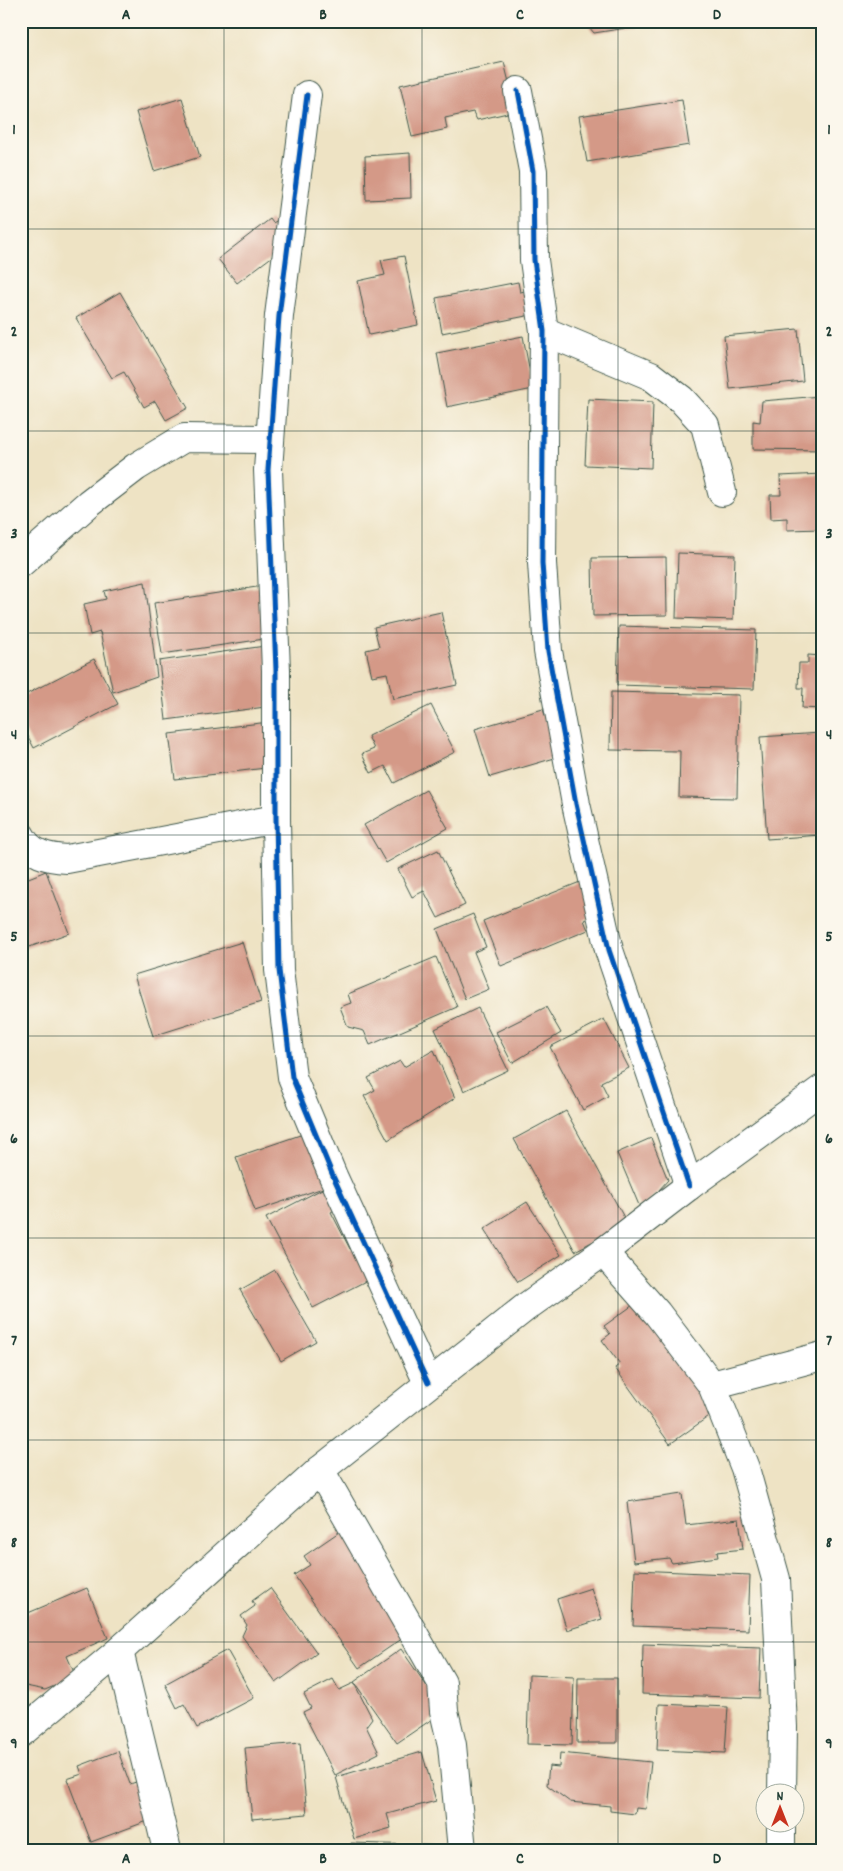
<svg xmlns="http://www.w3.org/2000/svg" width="843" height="1871" viewBox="0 0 843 1871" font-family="Dekko,sans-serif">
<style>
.building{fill:#d49987}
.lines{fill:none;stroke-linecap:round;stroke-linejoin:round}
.minor-casing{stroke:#3e564a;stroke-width:30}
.minor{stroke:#fff;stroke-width:28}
.cycleway-casing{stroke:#fbf7ec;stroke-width:8}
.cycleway{stroke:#0057b8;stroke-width:5}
.grid{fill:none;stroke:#1f3d34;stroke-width:1;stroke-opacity:0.55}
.neatline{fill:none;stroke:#1f3d34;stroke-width:2}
.grid-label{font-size:16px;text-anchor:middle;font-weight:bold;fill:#1f3d34}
</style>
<rect width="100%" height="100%" fill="#fbf7ec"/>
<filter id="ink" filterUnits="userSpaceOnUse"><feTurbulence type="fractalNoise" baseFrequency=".02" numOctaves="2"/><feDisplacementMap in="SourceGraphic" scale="10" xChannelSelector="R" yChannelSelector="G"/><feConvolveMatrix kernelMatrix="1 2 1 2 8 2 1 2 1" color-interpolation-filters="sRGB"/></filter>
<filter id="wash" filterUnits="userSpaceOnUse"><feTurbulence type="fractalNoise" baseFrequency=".0096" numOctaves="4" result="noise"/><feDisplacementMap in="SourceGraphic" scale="20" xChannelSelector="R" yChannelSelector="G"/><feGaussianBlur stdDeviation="1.12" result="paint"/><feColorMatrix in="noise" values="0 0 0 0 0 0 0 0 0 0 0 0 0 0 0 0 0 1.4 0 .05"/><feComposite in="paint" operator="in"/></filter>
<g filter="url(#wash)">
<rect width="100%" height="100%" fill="#eee3c4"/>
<g id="blocks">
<!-- building -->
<g class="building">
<polygon points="584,21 664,21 664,22 594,33"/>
<polygon points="504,62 516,111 477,120 473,112 445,118 447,129 412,137 400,85"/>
<polygon points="182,98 200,157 154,171 136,112"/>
<polygon points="682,100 689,145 587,162 579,116"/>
<polygon points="410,153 411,198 366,200 365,156"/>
<polygon points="285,215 294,240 237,283 218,259 270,219 273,223"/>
<polygon points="404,256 418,325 369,335 358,281 385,275 381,260"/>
<polygon points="518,282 520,292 532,290 531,315 442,333 436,298"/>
<polygon points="120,292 188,408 166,420 155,401 144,407 124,372 112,378 76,318"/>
<polygon points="798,329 803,381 730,389 724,336"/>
<polygon points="523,336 533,389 447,407 437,353"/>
<polygon points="820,396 822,450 753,449 753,421 760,422 762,401"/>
<polygon points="588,399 653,402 651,468 585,465"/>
<polygon points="822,474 822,529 787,530 787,518 771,519 770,495 781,495 780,476"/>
<polygon points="678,553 735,555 733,620 676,618"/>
<polygon points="666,557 667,615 593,616 592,558"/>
<polygon points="145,582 157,677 113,692 100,632 90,635 84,604 106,599 104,591"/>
<polygon points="263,586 271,638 162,654 154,603"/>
<polygon points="441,612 457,685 393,699 387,673 372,676 366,650 379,647 374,627"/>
<polygon points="619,626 756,630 754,689 617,685"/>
<polygon points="265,646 273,706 166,720 159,661"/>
<polygon points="808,655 822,656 822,709 802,708 803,688 798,688 799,663 808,663"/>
<polygon points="94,659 118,704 34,748 21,723 21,697"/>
<polygon points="611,692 739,695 737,798 679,797 680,751 610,750"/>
<polygon points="431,705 455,752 394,783 385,766 371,773 362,754 374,749 368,736"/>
<polygon points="543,709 558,757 490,777 475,729"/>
<polygon points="269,722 274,767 175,779 169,734"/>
<polygon points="820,733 822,835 767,839 760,737"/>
<polygon points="426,790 448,828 386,863 364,825"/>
<polygon points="438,850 465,905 438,918 424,891 412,897 398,869"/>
<polygon points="46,871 69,933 21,950 21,881"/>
<polygon points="580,882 594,915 584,920 588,930 501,966 483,921"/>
<polygon points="473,914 486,947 474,952 489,989 465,999 437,929"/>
<polygon points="242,942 261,1002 153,1036 134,975"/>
<polygon points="436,957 457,1007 370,1045 364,1031 348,1027 340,1007 351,1003 348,994"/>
<polygon points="546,1007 561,1033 512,1063 496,1032"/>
<polygon points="478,1008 508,1070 464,1091 435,1029"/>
<polygon points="604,1019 629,1068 601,1082 608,1096 583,1110 550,1047"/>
<polygon points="434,1050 455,1098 388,1140 364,1096 375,1090 368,1078 400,1061 404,1067"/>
<polygon points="566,1111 627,1223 575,1251 514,1139"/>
<polygon points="309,1132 338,1208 331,1212 350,1249 363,1246 366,1258 386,1254 393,1267 313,1308 266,1218 326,1187 255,1211 236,1157"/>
<polygon points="651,1138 668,1180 641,1210 617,1153"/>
<polygon points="527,1202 561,1255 518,1282 484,1229"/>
<polygon points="275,1270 316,1341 281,1361 240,1290"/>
<polygon points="640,1300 719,1409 670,1444 615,1368 620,1364 602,1340 610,1334 604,1326"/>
<polygon points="682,1494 686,1525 739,1519 743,1549 717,1552 718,1557 672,1563 669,1558 634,1562 627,1502"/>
<polygon points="342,1530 412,1632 359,1668 294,1575 310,1565 304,1556"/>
<polygon points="635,1570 750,1575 748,1630 633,1626"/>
<polygon points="87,1588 108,1638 67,1656 76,1677 45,1690 21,1685 21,1616"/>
<polygon points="270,1588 317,1653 276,1683 242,1636 247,1625 241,1616 255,1606 252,1601"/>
<polygon points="591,1588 602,1619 567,1630 557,1599"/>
<polygon points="643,1644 761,1648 759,1698 642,1694"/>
<polygon points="401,1649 444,1711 397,1743 354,1682"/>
<polygon points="227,1650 254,1698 197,1728 184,1704 177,1708 165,1684"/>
<polygon points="529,1675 574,1677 572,1745 527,1744"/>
<polygon points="578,1678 617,1678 617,1743 577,1743"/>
<polygon points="333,1679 339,1690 354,1683 372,1718 366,1726 379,1753 335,1775 303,1712 311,1708 304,1694"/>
<polygon points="659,1704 728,1707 725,1753 657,1750"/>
<polygon points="300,1743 307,1814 252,1819 245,1748"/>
<polygon points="118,1751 130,1784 139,1781 153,1819 91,1842 67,1779 82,1774 79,1766"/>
<polygon points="422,1752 436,1801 387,1814 391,1828 354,1839 336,1777"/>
<polygon points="560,1753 651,1762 646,1809 636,1808 635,1814 610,1811 610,1806 570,1802 547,1785 549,1766 559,1767"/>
<polygon points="351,1843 451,1846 451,1850 351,1850"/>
</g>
</g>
</g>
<g filter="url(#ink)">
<use href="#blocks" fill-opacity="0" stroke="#3e564a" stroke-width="1"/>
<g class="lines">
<!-- minor casing -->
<g class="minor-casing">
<g id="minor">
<polyline points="518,91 533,171 534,260 544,331 542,563 548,651 576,804 609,950 689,1186"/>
<polyline points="307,95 279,316 268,470 276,670 276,819 279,970 292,1077 333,1176 428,1383"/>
<polyline points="544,331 651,376 681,399 705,425 722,492"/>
<polyline points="21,563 89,503 136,467 184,438 270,439"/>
<path d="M 21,836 C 30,854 48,858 67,859 L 276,819"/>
<polyline points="603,1252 657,1313 712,1385 745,1468 776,1579 783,1727 782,1794"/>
<polyline points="712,1385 822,1356"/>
<polyline points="320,1470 442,1683 444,1711 452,1745 462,1850"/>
<polyline points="119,1651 167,1850"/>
<polyline points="21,1733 119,1651 320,1470 526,1307 603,1252 689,1186 822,1089"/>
<polyline points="781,1850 781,1824"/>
</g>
</g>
<!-- minor -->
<use href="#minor" class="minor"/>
<!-- cycleway casing -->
<g class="cycleway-casing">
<g id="cycleway">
<polyline points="518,91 533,171 534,260 544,331 542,563 548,651 576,804 609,950 689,1186"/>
<polyline points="307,95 279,316 268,470 276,670 276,819 279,970 292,1077 333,1176 428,1383"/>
</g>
</g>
<!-- cycleway -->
<use href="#cycleway" class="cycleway"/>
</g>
</g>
<!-- grid -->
<path class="grid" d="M 224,21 L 224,1850M 422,21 L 422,1850M 618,21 L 618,1850M 21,229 L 822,229M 21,431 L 822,431M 21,633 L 822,633M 21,835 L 822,835M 21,1036 L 822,1036M 21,1238 L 822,1238M 21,1440 L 822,1440M 21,1642 L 822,1642"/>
<!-- margin -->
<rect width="843" height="1871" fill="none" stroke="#fbf7ec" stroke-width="55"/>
<!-- north arrow -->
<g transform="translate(780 1808)"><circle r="24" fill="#fbf7ec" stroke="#a3ada2"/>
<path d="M0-4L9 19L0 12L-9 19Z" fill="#c8321e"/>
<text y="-8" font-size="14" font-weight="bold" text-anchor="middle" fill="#1f3d34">N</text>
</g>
<rect x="28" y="28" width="788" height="1816" class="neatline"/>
<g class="grid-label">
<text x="126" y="19">A</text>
<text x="323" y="19">B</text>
<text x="520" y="19">C</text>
<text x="717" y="19">D</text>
<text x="14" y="134">1</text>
<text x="829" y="134">1</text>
<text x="14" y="336">2</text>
<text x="829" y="336">2</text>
<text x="14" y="538">3</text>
<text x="829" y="538">3</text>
<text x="14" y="739">4</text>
<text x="829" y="739">4</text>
<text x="14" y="941">5</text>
<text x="829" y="941">5</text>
<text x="14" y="1143">6</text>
<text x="829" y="1143">6</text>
<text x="14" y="1345">7</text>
<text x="829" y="1345">7</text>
<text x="14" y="1547">8</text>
<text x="829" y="1547">8</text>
<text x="14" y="1748">9</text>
<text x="829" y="1748">9</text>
<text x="126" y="1863">A</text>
<text x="323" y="1863">B</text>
<text x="520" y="1863">C</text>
<text x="717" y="1863">D</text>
</g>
</svg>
